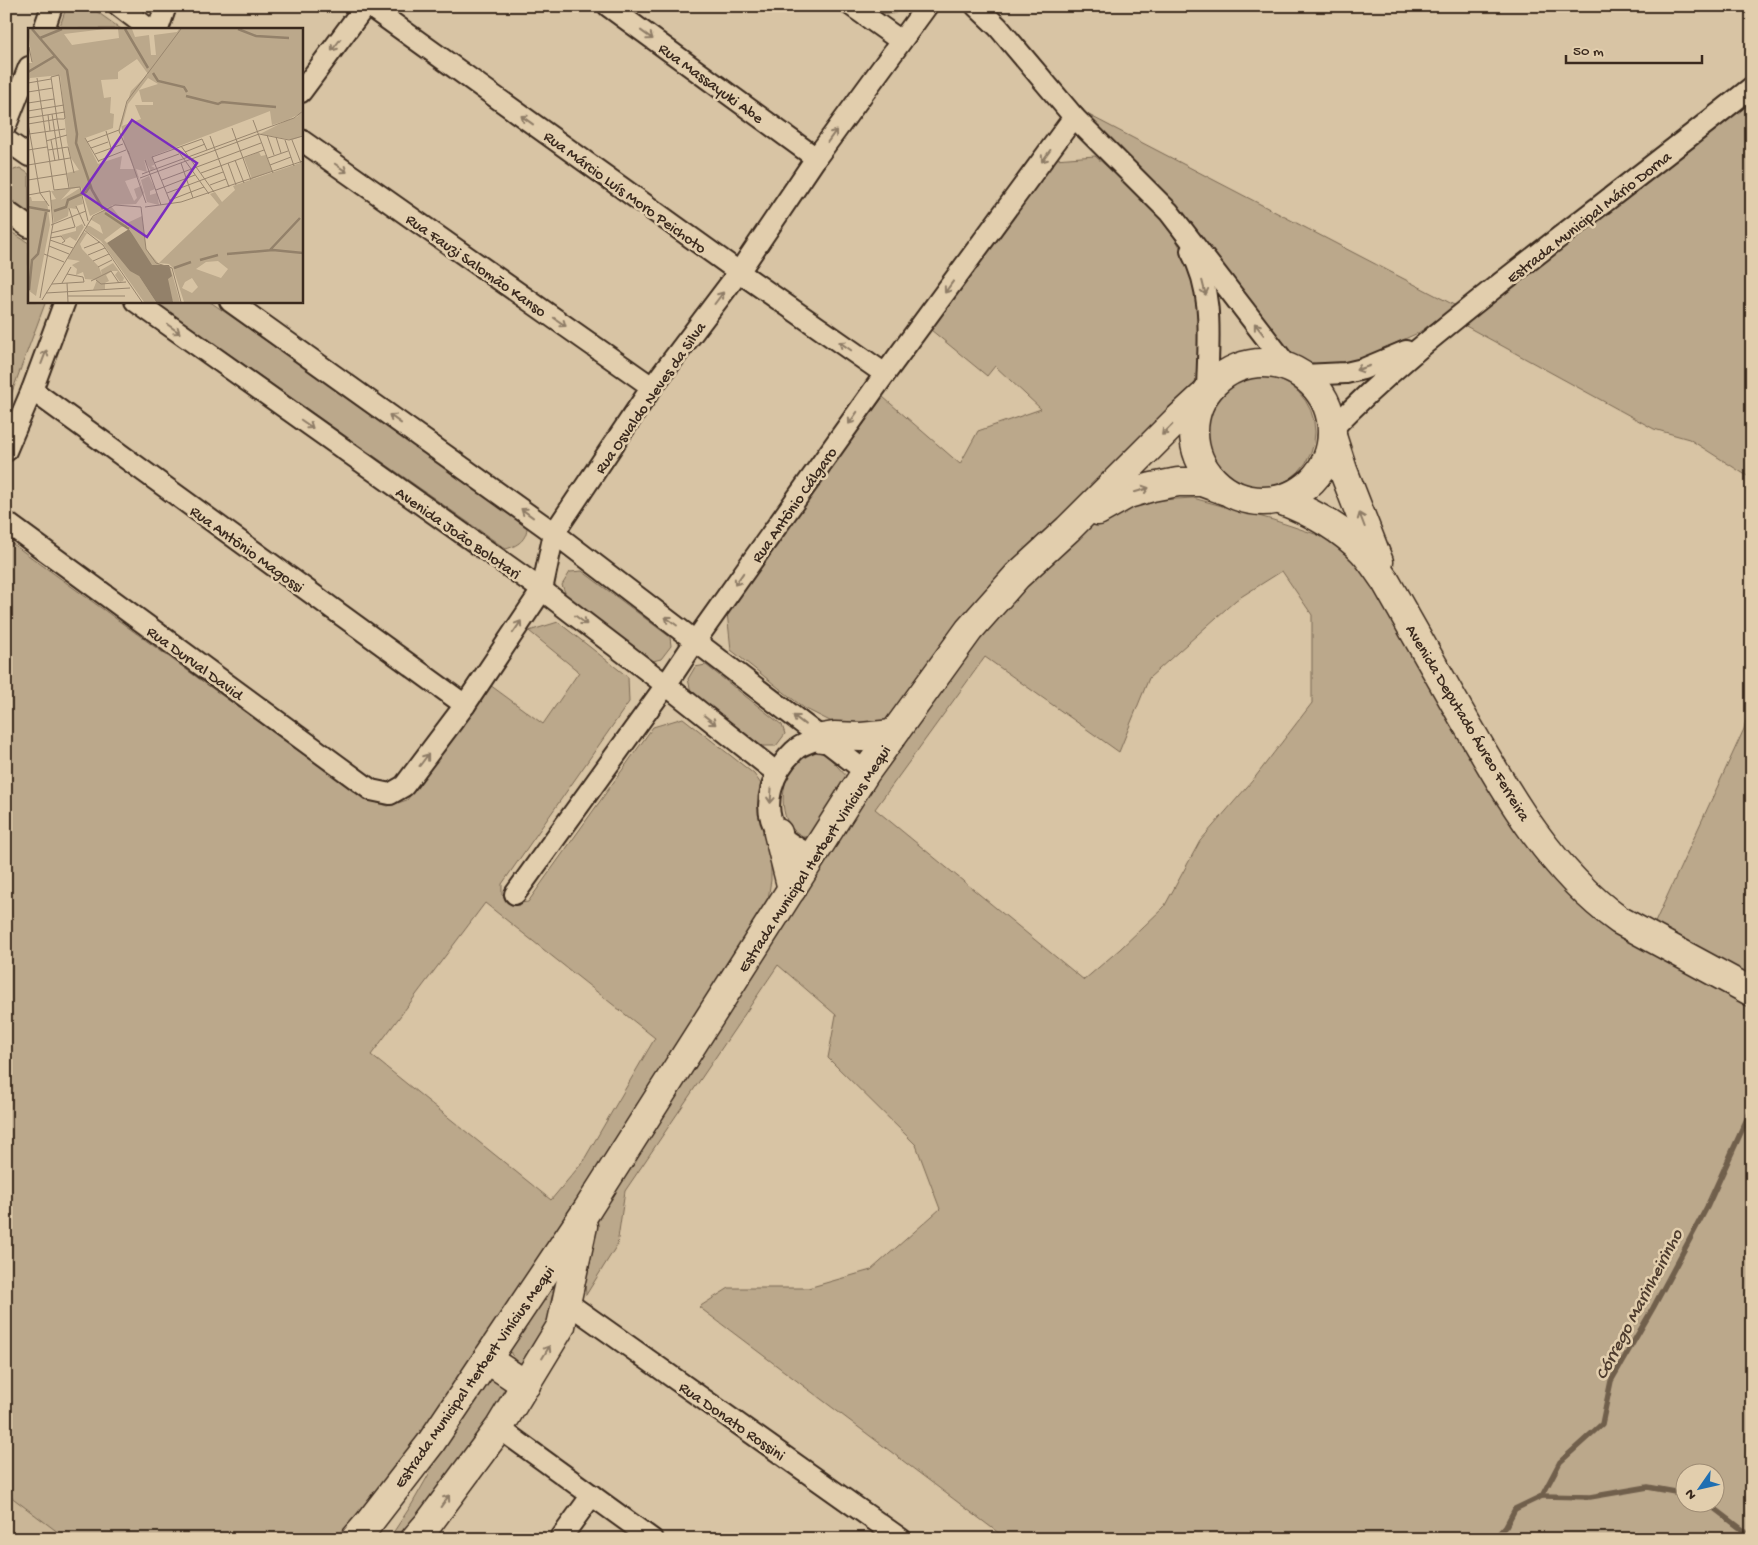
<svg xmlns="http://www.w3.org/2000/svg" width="1758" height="1545" viewBox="0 0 1758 1545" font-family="'Gochi Hand',sans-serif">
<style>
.built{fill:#cab697}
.green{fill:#bba88b;stroke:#7b6954;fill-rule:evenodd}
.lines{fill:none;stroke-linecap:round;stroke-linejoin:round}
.stream{stroke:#705e4c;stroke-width:5.5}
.street-casing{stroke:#3b2a1e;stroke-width:24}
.secondary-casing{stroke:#3b2a1e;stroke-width:31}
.street{stroke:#e2cead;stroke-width:20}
.secondary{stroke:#e2cead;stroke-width:28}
.oneway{stroke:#8e7c66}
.labels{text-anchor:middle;stroke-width:5;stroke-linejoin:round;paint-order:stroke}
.street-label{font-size:16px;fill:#3b2a1e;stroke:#e2cead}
.water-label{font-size:18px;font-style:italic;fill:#4d3b2d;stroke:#e2cead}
.inset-river{fill:none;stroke:#93816a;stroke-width:2.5}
.inset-road{fill:none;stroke:#99866e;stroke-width:1}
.view{fill:#7b2cbf;fill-opacity:0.15;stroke:#7b2cbf;stroke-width:2.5}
.inset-edge{fill:none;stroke:#3b2a1e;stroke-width:2.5}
</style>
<rect width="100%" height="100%" fill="#d8c4a4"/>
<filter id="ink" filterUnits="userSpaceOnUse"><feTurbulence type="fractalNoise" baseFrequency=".02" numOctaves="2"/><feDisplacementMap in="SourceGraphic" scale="10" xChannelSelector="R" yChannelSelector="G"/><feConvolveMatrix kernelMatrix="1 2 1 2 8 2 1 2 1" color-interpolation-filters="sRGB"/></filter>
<g filter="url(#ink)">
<!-- built -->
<polygon class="built" points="6,1493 67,1539 6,1539"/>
<!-- green -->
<g class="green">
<polygon points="74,6 89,6 121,29 59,29 65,11"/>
<path d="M 869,6 L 906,6 C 894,18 882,15 869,6 Z"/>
<polygon points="1752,100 1752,479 1689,439 1654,429 1464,325"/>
<polygon points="1085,113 1456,306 1418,333 1358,360 1344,364 1325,366 1301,360 1283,348 1173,208"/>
<polygon points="1095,156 1162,216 1188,261 1195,281 1199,308 1198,369 1195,390 885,723 838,725 804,708 731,650 727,612 883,397 960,464 978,431 1041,409 995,366 987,376 931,330 1055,159"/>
<polygon points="20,168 29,174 29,213 6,196 6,177 8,172"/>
<polygon points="6,229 29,243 29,301 46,301 6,408"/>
<path d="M 154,301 L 209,301 L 527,523 C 528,538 520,545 506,549 Z"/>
<circle cx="1259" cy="432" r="56"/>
<path d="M 1193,498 L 1273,520 L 1336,541 L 1358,562 L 1615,926 L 1752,1009 L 1752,1526 L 1741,1539 L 1007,1539 L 1004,1537 L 699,1307 L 729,1288 L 808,1288 L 871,1270 L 940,1209 L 916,1145 L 828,1058 L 836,1015 L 778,965 L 625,1191 L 617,1245 L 586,1295 L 584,1272 L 597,1211 L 796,897 L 974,637 L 1074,535 L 1127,502 ZM 1282,571 L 1312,615 L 1312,703 L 1253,780 L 1200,841 L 1164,907 L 1120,949 L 1084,980 L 875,809 L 985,657 L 1119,752 L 1149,678 L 1236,600 ZM 1686,1472 L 1716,1472 L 1716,1502 L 1686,1502 Z"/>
<path d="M 6,539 L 365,799 L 388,806 L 407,800 L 490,685 L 543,724 L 579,672 L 529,631 L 558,622 L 628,677 L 629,702 L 502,884 L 502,895 L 513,904 L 528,902 L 653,727 L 683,718 L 754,774 L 761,784 L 771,859 L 771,880 L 767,906 L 581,1207 L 349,1539 L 67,1539 L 6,1493 ZM 485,903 L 655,1038 L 582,1163 L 551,1200 L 371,1055 Z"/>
<polygon points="582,571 670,637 671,646 661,659 649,662 566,595 562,585 570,572"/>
<polygon points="706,665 782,725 785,734 776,746 762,746 691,692 688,679 695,667"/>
<polygon points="1752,694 1752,984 1652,929 1744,729"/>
<path d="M 813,751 L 826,754 L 849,779 L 812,841 C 807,838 800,835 795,831 C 776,816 782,774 798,758 C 802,755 808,753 813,751 Z"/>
<polygon points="573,1250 555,1324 522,1366 511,1354 510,1346"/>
<polygon points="499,1374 508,1382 487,1424 406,1539 389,1539 412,1504 429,1474 439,1449 488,1378"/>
</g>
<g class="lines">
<!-- stream -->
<g class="stream">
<polyline points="1542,1496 1590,1497 1648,1487 1686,1494"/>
<polyline points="1706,1502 1752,1537"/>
<polyline points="1494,1539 1506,1526 1515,1509 1542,1496 1560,1462 1602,1424 1611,1381 1653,1308 1707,1207 1752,1108"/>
</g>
<!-- street casing -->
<g class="street-casing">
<g id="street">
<polyline points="119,6 149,29"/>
<polyline points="369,6 739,272 885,374"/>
<polyline points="608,6 816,158"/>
<polyline points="852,6 901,41"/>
<polyline points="976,6 998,27 1074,117 1169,212 1289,368"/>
<polyline points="44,29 52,6"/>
<polyline points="158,29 166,6"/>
<polyline points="301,92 365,6"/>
<polyline points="6,125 29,67"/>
<polyline points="6,140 29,156"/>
<polyline points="301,140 652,387"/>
<polyline points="6,211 29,227"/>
<path d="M 1191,251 C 1215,293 1208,344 1207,390"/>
<polyline points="135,301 542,590 666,685 777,773"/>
<polyline points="230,301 554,533 866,772"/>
<polyline points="1303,375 1346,373 1363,369 1406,351"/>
<polyline points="32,390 465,705"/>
<path d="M 1332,429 C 1383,376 1440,331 1498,285 C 1582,219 1668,154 1752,87"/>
<polyline points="6,451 32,390 65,301"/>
<polyline points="6,522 371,790 390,794 404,786 465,705 542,590 554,533 652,387 739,272 816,158 927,6"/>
<path d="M 813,857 C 804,851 783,841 777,832 C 760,806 773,771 794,751 C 801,744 813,741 822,738"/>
<polyline points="515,894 666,685 696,640 885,374 1074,117"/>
<polyline points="565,1301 901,1539"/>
<polyline points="499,1428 652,1539"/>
<polyline points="560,1539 592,1495"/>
</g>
</g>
<!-- secondary casing -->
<g class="secondary-casing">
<g id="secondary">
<circle cx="1263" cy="432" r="69"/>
<polyline points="1332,436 1343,470 1379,562"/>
<path d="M 1280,500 C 1309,511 1341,528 1363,551 C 1371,560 1379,572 1386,582 C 1411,626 1436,670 1461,714 C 1504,788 1548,869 1619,920 L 1752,992"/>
<polyline points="1098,511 1128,494 1152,487 1178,482 1202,482 1224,490"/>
<polyline points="822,738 834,736 861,737 893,734"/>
<polyline points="778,833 792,889"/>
<polyline points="487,1359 526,1385"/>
<polyline points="355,1539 368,1524 430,1444 587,1210 866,772 969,630 1017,576 1068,529 1176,421 1202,397"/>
<polyline points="415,1539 428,1524 499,1428 561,1326 583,1226"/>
</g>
</g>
<!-- street -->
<use href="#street" class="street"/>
<!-- secondary -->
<use href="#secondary" class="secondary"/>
</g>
<!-- one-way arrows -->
<defs><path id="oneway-shaft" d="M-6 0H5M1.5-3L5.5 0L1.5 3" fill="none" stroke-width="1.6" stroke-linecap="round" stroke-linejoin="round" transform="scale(1.25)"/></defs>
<g class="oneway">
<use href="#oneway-shaft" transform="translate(647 35) rotate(36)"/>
<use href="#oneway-shaft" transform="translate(336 45) rotate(127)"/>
<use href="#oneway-shaft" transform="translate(527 120) rotate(-144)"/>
<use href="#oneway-shaft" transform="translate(832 136) rotate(-54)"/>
<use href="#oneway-shaft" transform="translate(1046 156) rotate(126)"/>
<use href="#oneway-shaft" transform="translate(341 168) rotate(35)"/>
<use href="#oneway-shaft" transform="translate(949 287) rotate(126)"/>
<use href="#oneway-shaft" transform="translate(1204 288) rotate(76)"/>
<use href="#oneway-shaft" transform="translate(719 298) rotate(-53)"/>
<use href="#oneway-shaft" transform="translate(560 322) rotate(35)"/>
<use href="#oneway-shaft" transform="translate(174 329) rotate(35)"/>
<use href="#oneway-shaft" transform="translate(1259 329) rotate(-128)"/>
<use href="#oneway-shaft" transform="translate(845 346) rotate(-145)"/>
<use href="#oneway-shaft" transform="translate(44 357) rotate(-69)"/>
<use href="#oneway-shaft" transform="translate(1363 368) rotate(162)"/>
<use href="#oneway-shaft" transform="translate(853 418) rotate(125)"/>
<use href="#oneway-shaft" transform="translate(395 419) rotate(-144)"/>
<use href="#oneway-shaft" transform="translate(307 424) rotate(35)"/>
<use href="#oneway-shaft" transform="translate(1167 430) rotate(135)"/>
<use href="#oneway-shaft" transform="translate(1142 490) rotate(-17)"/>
<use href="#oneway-shaft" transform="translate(527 513) rotate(-144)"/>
<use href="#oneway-shaft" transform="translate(1362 520) rotate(-111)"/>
<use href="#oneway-shaft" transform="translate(739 579) rotate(125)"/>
<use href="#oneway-shaft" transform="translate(581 620) rotate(37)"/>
<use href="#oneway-shaft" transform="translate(671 621) rotate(-143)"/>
<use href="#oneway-shaft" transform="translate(517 627) rotate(-56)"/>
<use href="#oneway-shaft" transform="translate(710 720) rotate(38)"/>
<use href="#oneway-shaft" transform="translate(799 720) rotate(-142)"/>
<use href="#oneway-shaft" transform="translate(424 760) rotate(-53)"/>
<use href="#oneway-shaft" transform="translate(771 796) rotate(94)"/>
<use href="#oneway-shaft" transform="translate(546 1352) rotate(-59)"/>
<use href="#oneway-shaft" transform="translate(445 1501) rotate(-54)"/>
</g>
</g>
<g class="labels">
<!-- street labels -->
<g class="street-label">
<text transform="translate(712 82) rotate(36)" y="6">Rua Massayuki Abe</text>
<text transform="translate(626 191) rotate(36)" y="6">Rua Márcio Luís Moro Peichoto</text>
<text transform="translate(1588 216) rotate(-38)" y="6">Estrada Municipal Mário Dorna</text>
<text transform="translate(477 264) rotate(35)" y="6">Rua Fauzi Salomão Kanso</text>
<text transform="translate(649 397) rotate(-55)" y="6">Rua Osvaldo Neves da Silva</text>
<text transform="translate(793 504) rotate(-55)" y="6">Rua Antônio Cálgaro</text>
<text transform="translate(459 532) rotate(35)" y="6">Avenida João Bolotari</text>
<text transform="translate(248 548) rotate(36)" y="6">Rua Antônio Magossi</text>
<text transform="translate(196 662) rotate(36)" y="6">Rua Durval David</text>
<text transform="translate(1469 722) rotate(59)" y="6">Avenida Deputado Áureo Ferreira</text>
<text transform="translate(813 858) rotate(-57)" y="6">Estrada Municipal Herbert Vinícius Mequi</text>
<text transform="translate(473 1376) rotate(-55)" y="6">Estrada Municipal Herbert Vinícius Mequi</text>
<text transform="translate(733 1420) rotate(35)" y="6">Rua Donato Rossini</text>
</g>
<!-- water labels -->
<g class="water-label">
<text transform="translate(1638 1304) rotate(-62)" y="6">Córrego Marinheirinho</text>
</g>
</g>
<!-- overview -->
<g transform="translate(28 28)">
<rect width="275" height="275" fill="#d8c4a4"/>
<path d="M 0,1 L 77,1 L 36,6 L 44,17 L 91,10 L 90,1 L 104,1 L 107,9 L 121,7 L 123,27 L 128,27 L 126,7 L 149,4 L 151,1 L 275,1 L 275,82 L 269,89 L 244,97 L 242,83 L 125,128 L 126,137 L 123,138 L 127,140 L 123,143 L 116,131 L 119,144 L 108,141 L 116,165 L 108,176 L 85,177 L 62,188 L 53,159 L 43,161 L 33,172 L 52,160 L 55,176 L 48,178 L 49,181 L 41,180 L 40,188 L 26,195 L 23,172 L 28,171 L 23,163 L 42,160 L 39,145 L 51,142 L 43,130 L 39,114 L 32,47 L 2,50 L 0,55 L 0,35 L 4,35 ZM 109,31 L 120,46 L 103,63 L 90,102 L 93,96 L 96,113 L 93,109 L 106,141 L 92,141 L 94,128 L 70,136 L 57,110 L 85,100 L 86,86 L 82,85 L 83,69 L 76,70 L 73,52 L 90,51 L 90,44 ZM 120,50 L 130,56 L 111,62 L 114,74 L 125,74 L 125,77 L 107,77 L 113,91 L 94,98 L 100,76 ZM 110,149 L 113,158 L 106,161 L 109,170 L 106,173 L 97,153 ZM 275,84 L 275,108 L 264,112 L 232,106 ZM 231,124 L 233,128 L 238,127 L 244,143 L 224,151 L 216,130 ZM 275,134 L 275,274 L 156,274 L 145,240 L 141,236 L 131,235 L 191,177 L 182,166 L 187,164 L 194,174 L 207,162 L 205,158 ZM 190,233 L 200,241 L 193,250 L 168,241 L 178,234 ZM 164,250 L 170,259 L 164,265 L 154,260 L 157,254 ZM 121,148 L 127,161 L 122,163 L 122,167 L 129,165 L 131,177 L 119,174 L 113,152 ZM 0,169 L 3,169 L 4,173 L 19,173 L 22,197 L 8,268 L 0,262 ZM 83,178 L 97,196 L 114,188 L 118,221 L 132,237 L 142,238 L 152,274 L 145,274 L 129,238 L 123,237 L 115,229 L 100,198 L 93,199 L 76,212 L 111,248 L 128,274 L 116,274 L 73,213 L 58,203 L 58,198 L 62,198 L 75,206 L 72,197 L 62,191 ZM 54,196 L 56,199 L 48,213 L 42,209 L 37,212 L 33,207 L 48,203 L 48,199 ZM 55,204 L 59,205 L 52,216 L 54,221 L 71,239 L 74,247 L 73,242 L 85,235 L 96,250 L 95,253 L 92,254 L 87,247 L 90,243 L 84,243 L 78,247 L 81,253 L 77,255 L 77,261 L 65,262 L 69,252 L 57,251 L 55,244 L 48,247 L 49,241 L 44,237 L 52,233 L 39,231 Z" fill="#bba88b" fill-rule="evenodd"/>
<path d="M 101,201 L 124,237 L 141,237 L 144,248 L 140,251 L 145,274 L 128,274 L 111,248 L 102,243 L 79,215 Z" fill="#93816a"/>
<path class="inset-river" d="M 4,1 L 39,42 L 49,106 L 48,115 L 64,162 L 75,181M 97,1 L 120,40M 210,1 L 228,8 L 261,10M 12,10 L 34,1M 0,44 L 27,28M 125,45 L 130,53 L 156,59 L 159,64M 158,68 L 190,76 L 194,74 L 248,79M 0,179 L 22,183M 26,183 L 38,179 L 40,172 L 58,164 L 62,158M 77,185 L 101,201M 242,222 L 272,190M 199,226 L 245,222 L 275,225M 172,232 L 190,227M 146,240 L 163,234M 1,262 L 4,232 L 10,226 L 18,184"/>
<path class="inset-road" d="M 1,19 L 4,34M 9,50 L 26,162M 0,55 L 23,51M 0,64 L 25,60M 0,75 L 26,71M 0,83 L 36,77M 24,86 L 31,132M 20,87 L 22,103M 0,90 L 37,84M 225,92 L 245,145M 0,95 L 12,165M 0,96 L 24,92 L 29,91 L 36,91 L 37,90 L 31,47 L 23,49 L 29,91 L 36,131M 204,100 L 223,152M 78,103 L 83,120M 1,106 L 37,101M 239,107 L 246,127M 182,108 L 201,159M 248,109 L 253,125M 57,110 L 71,134M 23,112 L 27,133M 257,112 L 266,138M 264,112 L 273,135M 18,113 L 39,107M 59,114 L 91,102M 153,118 L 186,164M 63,120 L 80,114M 148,120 L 181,166M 0,122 L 19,119M 20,122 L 40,119 L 46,145M 100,123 L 118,175M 157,124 L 177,116M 67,126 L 95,116M 101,126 L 91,103 L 99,73 L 153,1M 240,130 L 260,123M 36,131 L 41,160M 117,132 L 133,177M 207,132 L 216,155M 70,133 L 98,122M 126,135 L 151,126M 153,135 L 165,170M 200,135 L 208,157M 0,137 L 42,130M 242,137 L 263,129M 173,145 L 236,122M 114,146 L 266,90 L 275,83M 112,150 L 231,106 L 261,112 L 275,108M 0,152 L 38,146M 134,152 L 233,115M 182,157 L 198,151M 26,162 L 52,159 L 60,193M 128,162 L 167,147M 12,165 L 21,178M 139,165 L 195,144M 0,167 L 22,163 L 25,196 L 12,270M 142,172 L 176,159M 143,176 L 124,129 L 174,111 L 179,122M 48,178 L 57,198M 113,179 L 118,221 L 128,235 L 144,240 L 153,274M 117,179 L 153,174 L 275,133M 23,197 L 58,183M 56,202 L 75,217 L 114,274M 23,205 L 47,199 L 41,180M 22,210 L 33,208 L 37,213 L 34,215M 22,212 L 45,220M 21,218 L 41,226M 56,220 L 72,214M 16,226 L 36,234M 60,227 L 77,220M 65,233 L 81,226M 70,239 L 84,232M 68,252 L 73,256 L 98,254M 63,253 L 83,243 L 91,255M 34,255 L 43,239M 39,255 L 40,274M 24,256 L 56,254 L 55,249 L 39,246M 18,265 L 102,260M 40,268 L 97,268M 14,272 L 65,188 L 87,177 L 113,179"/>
<path class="view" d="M 104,92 L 169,135 L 119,209 L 54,165 Z"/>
<rect width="275" height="275" class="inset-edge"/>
</g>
<!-- margin -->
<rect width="1758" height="1545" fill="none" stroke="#e2cead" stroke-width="25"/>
<rect x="12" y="12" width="1733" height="1520" fill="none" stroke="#3b2a1e" stroke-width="2" filter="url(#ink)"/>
<!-- north arrow -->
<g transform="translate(1700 1488) rotate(236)"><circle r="24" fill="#e2cead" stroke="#9f8c74"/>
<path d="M0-4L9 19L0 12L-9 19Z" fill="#1f6fb2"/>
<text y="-8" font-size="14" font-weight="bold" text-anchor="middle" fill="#3b2a1e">N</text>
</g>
<!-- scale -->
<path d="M1566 55v8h136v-8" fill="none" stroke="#3b2a1e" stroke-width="2.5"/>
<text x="1573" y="55" font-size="15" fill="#3b2a1e" stroke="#e2cead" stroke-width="4" paint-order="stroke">50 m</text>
</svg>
